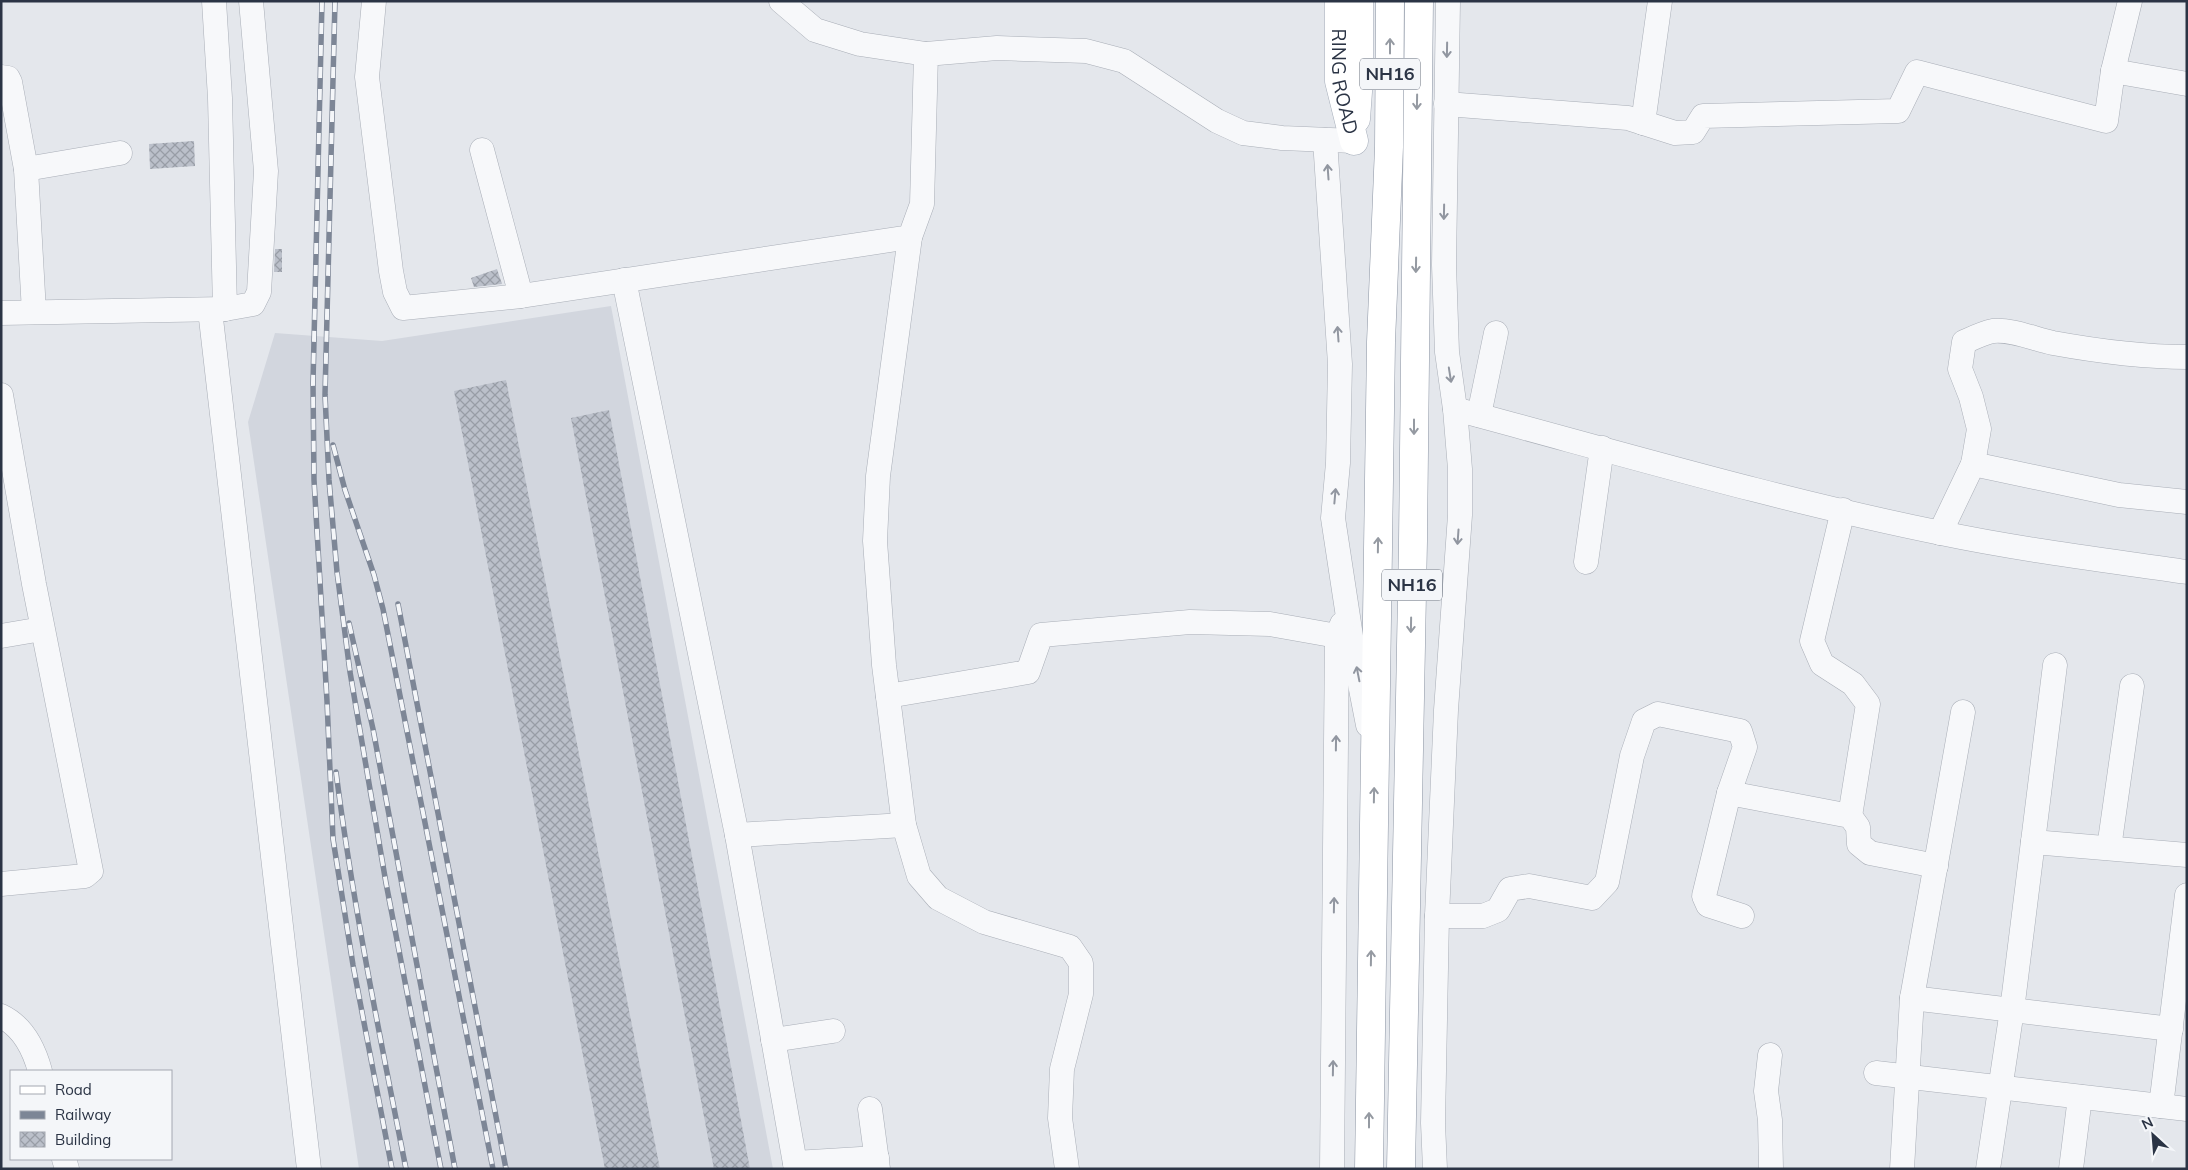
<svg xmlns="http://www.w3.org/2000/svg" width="2188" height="1170" viewBox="0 0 2188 1170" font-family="Mulish,sans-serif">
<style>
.built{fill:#d2d6de}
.building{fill:url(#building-cross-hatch)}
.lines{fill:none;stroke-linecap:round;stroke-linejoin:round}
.minor-casing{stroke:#a9aeb7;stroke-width:25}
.major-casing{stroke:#a3abb8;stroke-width:29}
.highway-casing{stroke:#8b94a3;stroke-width:29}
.minor{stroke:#f7f8fa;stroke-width:24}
.major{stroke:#fff;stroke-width:28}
.highway{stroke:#fff;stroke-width:28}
.rail-casing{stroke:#7d8696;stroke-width:5.5}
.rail{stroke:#f4f6f9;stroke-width:4;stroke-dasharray:11;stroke-linecap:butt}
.oneway{stroke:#959aa2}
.oneway2{stroke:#9196a0}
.labels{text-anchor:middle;stroke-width:4;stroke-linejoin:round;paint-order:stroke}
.shield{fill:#f4f6f9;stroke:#676e7b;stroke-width:1}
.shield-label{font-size:18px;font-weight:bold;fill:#2b3445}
.street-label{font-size:19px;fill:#2b3445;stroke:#f4f6f9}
</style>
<defs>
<pattern id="building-cross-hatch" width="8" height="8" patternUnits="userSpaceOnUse" patternTransform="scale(1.25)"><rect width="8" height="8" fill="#bbc0ca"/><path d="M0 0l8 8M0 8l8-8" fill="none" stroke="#989da6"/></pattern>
</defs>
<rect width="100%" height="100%" fill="#e4e7ec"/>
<!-- built -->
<polygon class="built" points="611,306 773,1169 359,1169 248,422 275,333 382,341"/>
<!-- building -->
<g class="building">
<polygon points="194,141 195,166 150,169 149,144"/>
<polygon points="275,249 282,249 282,272 274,272"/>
<polygon points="497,269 502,284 474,287 471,278"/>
<polygon points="506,380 660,1169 605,1169 454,391"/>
<polygon points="609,410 750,1169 714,1169 571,418"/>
</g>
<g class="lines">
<!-- minor casing -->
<g class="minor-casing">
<g id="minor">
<polyline points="214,1 220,98 225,309"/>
<polyline points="374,1 367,77 391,271 395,292 403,308 521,296 910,237 922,204 926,54 997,48 1086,51 1124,61 1217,121 1243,133 1282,138 1354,141"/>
<polyline points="781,1 815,30 860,44 926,54"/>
<polyline points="2113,71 2187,84"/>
<polyline points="1,77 8,78 10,82 26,169 34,312"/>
<polyline points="1446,104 1628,118 1675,133 1693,132 1703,116 1898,111 1917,72 2106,121 2113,71 2130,1"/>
<polyline points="1643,123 1660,1"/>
<polyline points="1325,140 1340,364 1338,463 1333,518 1352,643 1368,725"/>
<polyline points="482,150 521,296"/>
<polyline points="26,169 120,153"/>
<polyline points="910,237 878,476 875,541 884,665 904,825 919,876 938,898 984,922 1070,947 1081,963 1081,994 1062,1069 1060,1118 1067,1169"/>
<polyline points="624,280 737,835 796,1169"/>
<polyline points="210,310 309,1169"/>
<polyline points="1,313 225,309 253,304 259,292 266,171 251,1"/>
<polyline points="1,395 34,584 91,871 85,876 1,884"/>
<path d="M 1455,409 C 1616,452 1778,500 1941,533 C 2022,550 2105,560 2187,572"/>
<polyline points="1479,415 1496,333"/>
<path d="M 1973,464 L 1979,429 L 1971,397 L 1960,369 L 1964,342 C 1973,338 1983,333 1993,331 C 2012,329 2034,339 2053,343 C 2097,351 2142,357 2187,357"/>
<polyline points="1843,510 1812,641 1822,664 1853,684 1868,704 1850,816"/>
<polyline points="1940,533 1973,464 2119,495 2187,502"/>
<polyline points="1586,562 1602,448"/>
<polyline points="1,636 42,629"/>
<polyline points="888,696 1028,672 1041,635 1190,622 1270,624 1337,636"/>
<polyline points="1729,793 1704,896 1708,905 1742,916"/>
<polyline points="737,835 904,825"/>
<polyline points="2033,842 2187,855"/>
<polyline points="2109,848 2132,686"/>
<polyline points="1437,916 1483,916 1498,910 1510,889 1529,886 1592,898 1607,882 1632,756 1644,721 1658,714 1740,731 1745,747 1729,793 1850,816 1858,827 1859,844 1870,853 1936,866"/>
<polyline points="1912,998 2171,1029"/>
<path d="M 1,1016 C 22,1026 34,1049 40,1071"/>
<polyline points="773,1040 833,1031"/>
<polyline points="1770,1055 1766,1091 1770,1120 1771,1169"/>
<polyline points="1876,1073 2187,1109"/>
<polyline points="2161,1106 2187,895"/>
<polyline points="870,1109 878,1169"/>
<polyline points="64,1159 67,1169"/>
<polyline points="795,1163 877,1158"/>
<polyline points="1332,1169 1337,636 1342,624"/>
<polyline points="1435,1169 1433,1123 1437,916 1446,710 1460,515 1460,469 1455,409 1447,352 1444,265 1448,1"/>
<polyline points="1902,1169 1912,998 1963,712"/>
<polyline points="1988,1169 2012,1010 2055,665"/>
<polyline points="2071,1169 2080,1097"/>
</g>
</g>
<!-- major casing -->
<g class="major-casing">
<g id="major">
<path id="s1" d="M 1339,1 L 1339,81 L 1354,141"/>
<polyline points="1356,119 1359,78 1359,1"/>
</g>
</g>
<!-- highway casing -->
<g class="highway-casing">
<g id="highway">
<polyline points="1369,1169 1381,342 1389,147 1390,1"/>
<polyline points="1401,1169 1413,541 1419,1"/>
</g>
</g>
<!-- minor -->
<use href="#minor" class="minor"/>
<!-- major -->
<use href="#major" class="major"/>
<!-- highway -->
<use href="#highway" class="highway"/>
<!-- rail casing -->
<g class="rail-casing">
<g id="rail">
<polyline points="322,1 313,383 314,480 327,701 333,839 353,965 392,1169"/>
<polyline points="335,1 325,395 329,480 337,572 350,672 386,883 441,1169"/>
<polyline points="333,445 345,490 374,575 383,609 493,1169"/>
<polyline points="398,604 506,1169"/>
<polyline points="349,623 373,729 455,1169"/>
<path d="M 336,772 C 353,905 380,1037 406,1169"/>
</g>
</g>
<!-- rail -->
<use href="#rail" class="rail"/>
</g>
<!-- one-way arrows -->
<defs><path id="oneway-shaft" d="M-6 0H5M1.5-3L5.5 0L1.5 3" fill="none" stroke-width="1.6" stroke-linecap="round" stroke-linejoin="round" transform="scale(1.25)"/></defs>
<g class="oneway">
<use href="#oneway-shaft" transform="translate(1390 46) rotate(-90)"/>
<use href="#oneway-shaft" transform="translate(1417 102) rotate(91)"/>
<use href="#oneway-shaft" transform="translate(1416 265) rotate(91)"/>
<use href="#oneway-shaft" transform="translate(1414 427) rotate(90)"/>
<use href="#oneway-shaft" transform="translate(1378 545) rotate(-89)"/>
<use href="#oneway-shaft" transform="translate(1411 625) rotate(91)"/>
<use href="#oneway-shaft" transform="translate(1374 795) rotate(-89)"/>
<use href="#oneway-shaft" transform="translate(1371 958) rotate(-89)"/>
<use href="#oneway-shaft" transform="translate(1369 1120) rotate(-90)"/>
</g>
<g class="oneway2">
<use href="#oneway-shaft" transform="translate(1447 50) rotate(91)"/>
<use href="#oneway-shaft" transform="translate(1328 172) rotate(-94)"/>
<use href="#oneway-shaft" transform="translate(1444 212) rotate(91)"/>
<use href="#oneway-shaft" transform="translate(1338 334) rotate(-94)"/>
<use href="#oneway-shaft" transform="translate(1450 375) rotate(81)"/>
<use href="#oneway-shaft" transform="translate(1335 496) rotate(-85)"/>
<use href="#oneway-shaft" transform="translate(1458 537) rotate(94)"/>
<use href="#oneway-shaft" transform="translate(1358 674) rotate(-101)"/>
<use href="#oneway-shaft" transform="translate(1336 743) rotate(-89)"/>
<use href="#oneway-shaft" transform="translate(1334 905) rotate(-89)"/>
<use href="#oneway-shaft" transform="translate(1333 1068) rotate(-89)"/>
</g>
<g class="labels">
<!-- shield labels -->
<g class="shield">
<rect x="1360" y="58.5" width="60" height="31" rx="4"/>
<rect x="1382" y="569.5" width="60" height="31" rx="4"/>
</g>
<g class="shield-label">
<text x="1390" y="80">NH16</text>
<text x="1412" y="591">NH16</text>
</g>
<!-- street labels -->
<g class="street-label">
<text dy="7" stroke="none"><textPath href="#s1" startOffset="81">RING ROAD</textPath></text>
</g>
</g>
<!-- border -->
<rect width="2188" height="1170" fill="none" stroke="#2b3445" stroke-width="5"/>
<!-- legend -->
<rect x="10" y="1070" width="162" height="90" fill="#f4f6f9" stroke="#a4a8b1"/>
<rect x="20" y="1086" width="25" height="8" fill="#ffffff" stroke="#a4a8b1"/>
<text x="55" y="1095" font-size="15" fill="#2b3445">Road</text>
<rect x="20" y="1111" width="25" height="8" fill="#7d8696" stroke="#a4a8b1"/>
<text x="55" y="1120" font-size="15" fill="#2b3445">Railway</text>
<rect x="20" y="1132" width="25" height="15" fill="url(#building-cross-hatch)" stroke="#a4a8b1"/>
<text x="55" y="1145" font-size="15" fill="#2b3445">Building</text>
<!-- north arrow -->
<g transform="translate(2153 1135) rotate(334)" stroke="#f4f6f9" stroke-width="4" paint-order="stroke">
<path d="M0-4L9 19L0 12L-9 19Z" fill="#2b3445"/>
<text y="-8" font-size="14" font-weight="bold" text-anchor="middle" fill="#2b3445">N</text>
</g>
</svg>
